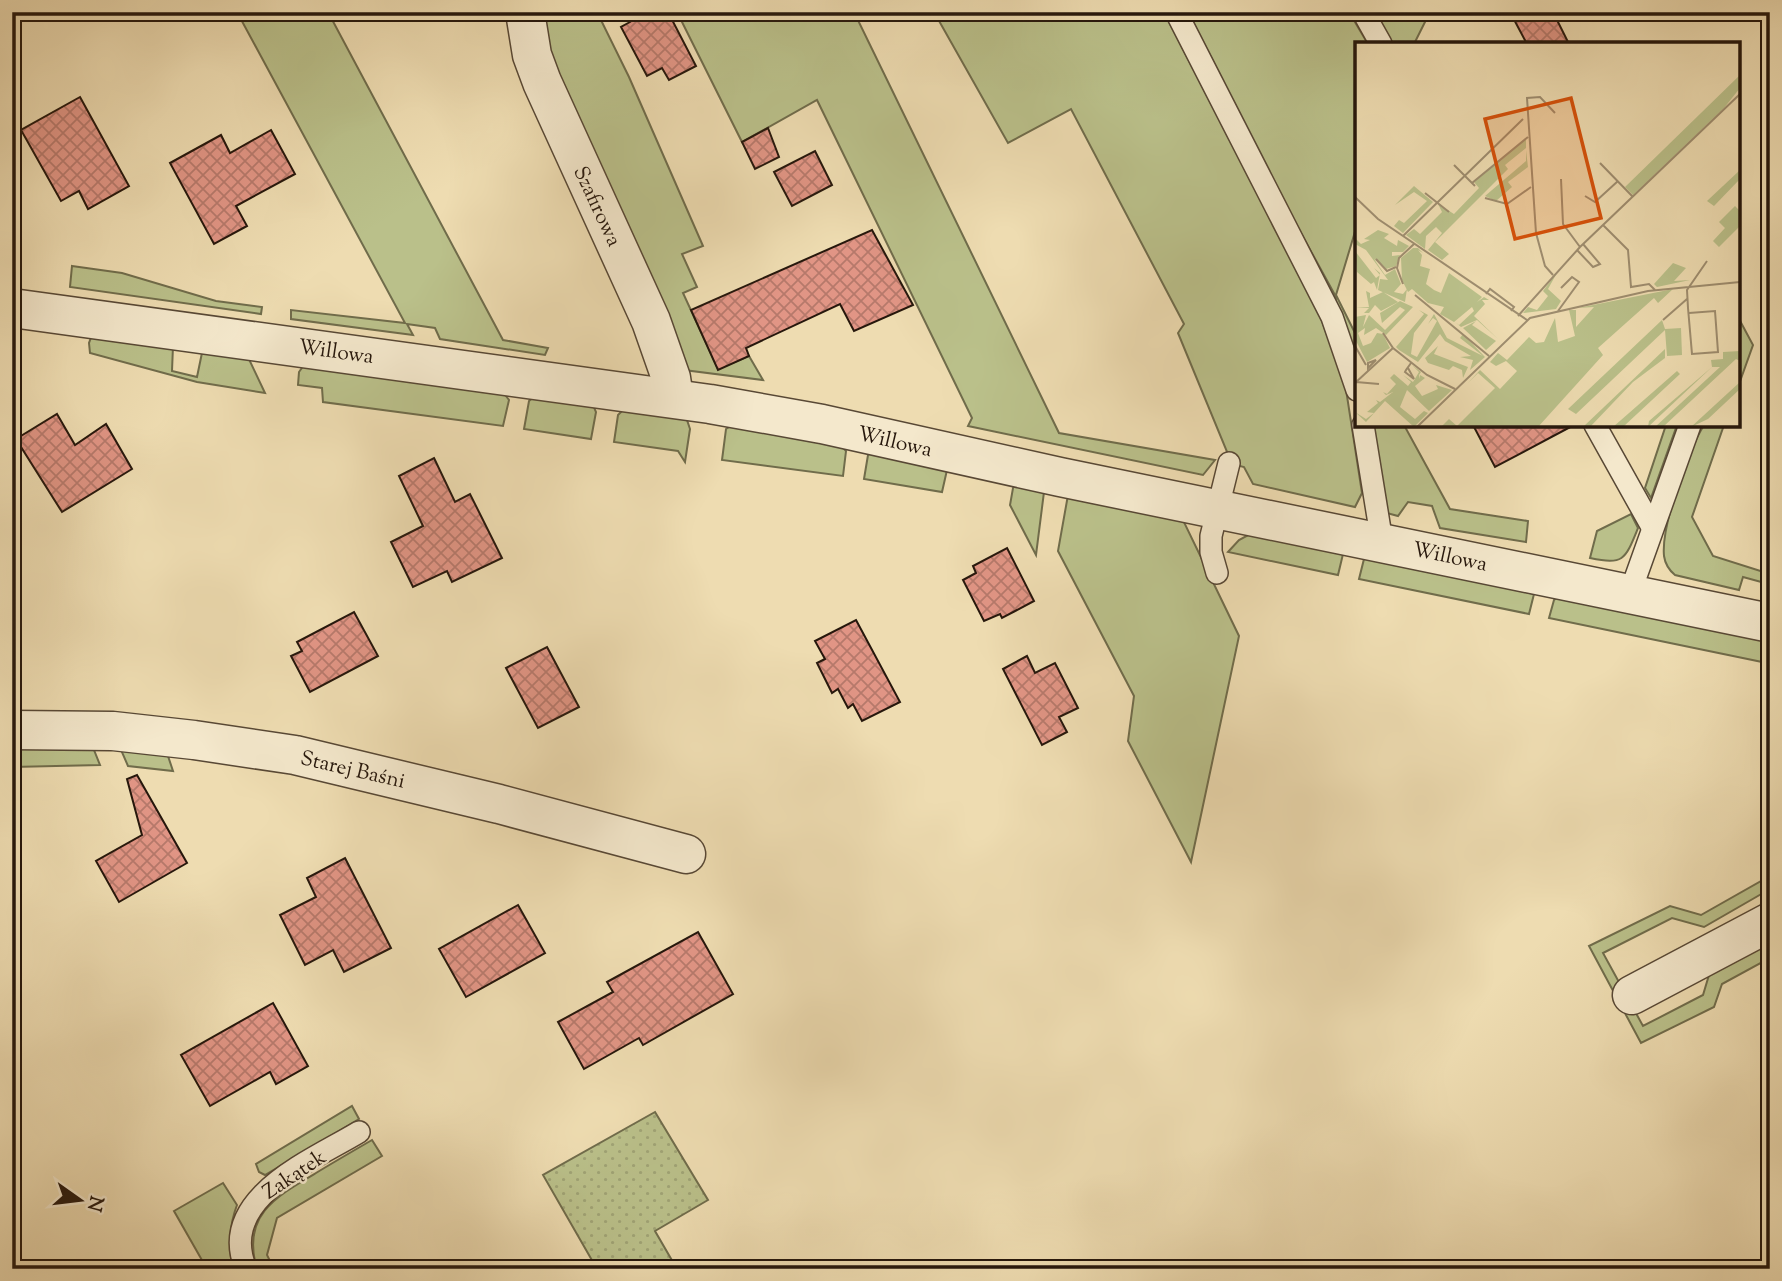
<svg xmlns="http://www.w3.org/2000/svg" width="1782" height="1281" viewBox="0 0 1782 1281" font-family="'Sorts Mill Goudy',serif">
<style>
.grass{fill:#bac08a;stroke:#706c4b;stroke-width:2}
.park{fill:url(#park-dots);stroke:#706c4b;stroke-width:2}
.building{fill:url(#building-cross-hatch);stroke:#26170c;stroke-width:2}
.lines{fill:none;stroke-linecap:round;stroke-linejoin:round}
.lane-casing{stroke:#584835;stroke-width:24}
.street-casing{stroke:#584835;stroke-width:41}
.lane{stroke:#f4e8cc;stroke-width:21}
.street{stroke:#f4e8cc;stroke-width:38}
.labels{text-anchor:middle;stroke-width:5;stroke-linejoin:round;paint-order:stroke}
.street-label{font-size:21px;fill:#26170c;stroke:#f4e8cc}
.inset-road{fill:none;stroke:#9e8d6f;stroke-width:2}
.view{fill:#d5520c;fill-opacity:0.15;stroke:#d5520c;stroke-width:3.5}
.inset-edge{fill:none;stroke:#26170c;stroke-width:3.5}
</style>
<defs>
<pattern id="park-dots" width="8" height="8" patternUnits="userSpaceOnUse" patternTransform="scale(1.75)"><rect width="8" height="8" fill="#bac08a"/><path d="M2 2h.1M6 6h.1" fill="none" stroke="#a0a476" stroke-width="1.8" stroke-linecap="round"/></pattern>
<pattern id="building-cross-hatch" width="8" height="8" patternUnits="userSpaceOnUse" patternTransform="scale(1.75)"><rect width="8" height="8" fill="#e19585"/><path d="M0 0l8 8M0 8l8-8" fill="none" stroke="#b6796b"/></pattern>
</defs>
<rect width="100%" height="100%" fill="#eedcb1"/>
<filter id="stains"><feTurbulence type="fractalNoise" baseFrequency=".00286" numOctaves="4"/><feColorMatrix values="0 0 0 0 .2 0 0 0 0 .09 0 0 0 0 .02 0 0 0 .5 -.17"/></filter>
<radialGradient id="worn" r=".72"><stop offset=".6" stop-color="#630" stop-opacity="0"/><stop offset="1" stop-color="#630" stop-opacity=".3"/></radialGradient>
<!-- grass -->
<g class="grass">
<polygon points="237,12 328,12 503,340 548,348 545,355 440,339 435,328 407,324 413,335 291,319 291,310 405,323"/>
<polygon points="539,12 597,12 629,77 703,246 682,254 697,287 683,293 718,369 749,356 763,380 684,370 552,78"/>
<polygon points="677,12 854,12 1059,433 1215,460 1203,475 968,426 972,418 817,100 742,142"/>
<polygon points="934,12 1164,12 1319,313 1345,383 1362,493 1355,507 1253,484 1244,467 1232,464 1178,333 1184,324 1071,109 1008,143"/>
<polygon points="1188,12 1349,12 1368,44 1357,44 1357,225 1336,295 1357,337 1357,364 1337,307 1335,295 1286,206"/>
<polygon points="1375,12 1430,12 1414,44 1392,44"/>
<polygon points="72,266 122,273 216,301 262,307 261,314 70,287"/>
<polygon points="1738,317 1753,345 1738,387"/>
<polygon points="92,335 173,346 172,371 197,377 203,348 247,355 265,393 197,382 90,353 89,343"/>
<polygon points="304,365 503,392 509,400 503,426 323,402 322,388 298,385 299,372"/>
<polygon points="535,396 593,405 596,412 591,439 524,429 529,401"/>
<polygon points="624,409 686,417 690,429 685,462 678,451 614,442 618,415"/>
<polygon points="734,424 840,444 846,451 843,476 722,460 726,429"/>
<polygon points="1371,425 1404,425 1450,509 1528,521 1526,542 1440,528 1432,506 1408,502 1398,516 1383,512"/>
<polygon points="1666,425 1677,425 1651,498 1645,488"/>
<path d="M 1704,425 L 1724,425 L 1692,517 L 1713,556 L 1770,574 L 1770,595 L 1764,594 L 1765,583 L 1743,577 L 1739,590 L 1675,575 C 1669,570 1665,563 1664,556 C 1661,526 1688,451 1704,425 Z"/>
<polygon points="873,450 947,470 942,492 864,479 868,455"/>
<polygon points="1018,480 1044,492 1036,555 1010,505 1013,488"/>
<polygon points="1068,495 1183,520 1239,636 1191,862 1128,741 1134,696 1058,551"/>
<path d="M 1631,514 L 1638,528 C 1625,560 1624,565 1590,558 L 1597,531 Z"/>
<polygon points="1250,534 1343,554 1338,575 1228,552 1239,540"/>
<polygon points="1369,556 1534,594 1529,614 1359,579 1364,559"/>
<polygon points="1559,595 1766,638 1770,643 1767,663 1549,618 1554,600"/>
<polygon points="90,740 100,765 12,767 12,742"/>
<polygon points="118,743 165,747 173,771 128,766"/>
<polygon points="1770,876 1770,889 1704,927 1672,918 1603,953 1643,1026 1703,995 1712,965 1770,940 1770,958 1722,984 1714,1007 1641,1043 1589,946 1670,906 1701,915"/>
<polygon points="352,1106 359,1119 265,1175 259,1172 256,1164"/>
<path d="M 372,1140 L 382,1156 L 277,1218 L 267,1255 L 274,1269 L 257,1269 C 241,1216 275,1197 316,1173 C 334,1162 353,1151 372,1140 Z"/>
<path d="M 223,1183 L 237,1205 C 229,1226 228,1246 233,1269 L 207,1269 L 174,1211 Z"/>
</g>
<!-- park -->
<polygon class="park" points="655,1112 708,1200 655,1231 677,1269 597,1269 543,1175"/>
<!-- building -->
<g class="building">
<polygon points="624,12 668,12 696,66 669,80 662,68 647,76 621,27 630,22"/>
<polygon points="1510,12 1553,12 1569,44 1527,44"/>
<polygon points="80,97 129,186 88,209 79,191 61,201 21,130"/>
<polygon points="768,128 779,157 755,169 742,142"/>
<polygon points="271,130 295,174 236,206 247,226 214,244 170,163 221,135 230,153"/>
<polygon points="815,151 832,185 792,206 774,172"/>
<polygon points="872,230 913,305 854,331 840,304 746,348 749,356 718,370 691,310"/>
<polygon points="57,414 75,445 106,424 132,469 62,512 16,439"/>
<polygon points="1473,425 1574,425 1495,467"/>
<polygon points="434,458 455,502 470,494 502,558 452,582 447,571 413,587 391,542 423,526 399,476"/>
<polygon points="1007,548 1034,601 1002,618 1000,614 984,621 963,580 976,573 973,566"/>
<polygon points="354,612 378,656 310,692 291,656 302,651 297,642"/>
<polygon points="856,620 900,702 862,721 853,704 848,708 838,689 832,693 817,663 825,659 815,641"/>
<polygon points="547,647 579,707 538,728 506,668"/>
<polygon points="1027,656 1035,673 1055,663 1078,708 1059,717 1067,732 1042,745 1003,669"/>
<polygon points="137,775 187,863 119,902 96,861 142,835 127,779"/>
<polygon points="345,858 391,948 344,972 333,950 305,965 280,915 316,897 307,878"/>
<polygon points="518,905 545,953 466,997 439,949"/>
<polygon points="698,932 733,994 643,1045 639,1038 584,1069 558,1022 613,992 607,982"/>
<polygon points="273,1003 308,1066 276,1084 270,1072 210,1106 181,1055"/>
</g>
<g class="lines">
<!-- lane casing -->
<g class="lane-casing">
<g id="lane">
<polyline points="1176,12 1332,317 1357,390"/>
<polyline points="1363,12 1381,44"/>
<polyline points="1363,425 1382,542"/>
<polyline points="1595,425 1652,527"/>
<polyline points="1217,573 1211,552 1211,536 1229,463"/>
<polyline points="1630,593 1690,425"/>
<path d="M 246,1269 C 216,1198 313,1160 359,1132"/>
</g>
</g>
<!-- street casing -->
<g class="street-casing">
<g id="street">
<polyline points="525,12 532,55 542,82 651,321 671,378 674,398"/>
<polyline points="12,308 710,404 822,424 1060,477 1770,623"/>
<polyline points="12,730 113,731 194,740 295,755 499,804 686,854"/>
<polyline points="1632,995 1770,922"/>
</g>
</g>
<!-- lane -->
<use href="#lane" class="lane"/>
<!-- street -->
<use href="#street" class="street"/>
</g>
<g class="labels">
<!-- street labels -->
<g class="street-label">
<text transform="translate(598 206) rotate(65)" y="7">Szafirowa</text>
<text transform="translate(336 351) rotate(8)" y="7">Willowa</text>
<text transform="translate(895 441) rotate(13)" y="7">Willowa</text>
<text transform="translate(1450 556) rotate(12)" y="7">Willowa</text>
<text transform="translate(353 769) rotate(13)" y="7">Starej Baśni</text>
<text transform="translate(294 1174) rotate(-34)" y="7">Zakątek</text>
</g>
</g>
<!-- overview -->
<g transform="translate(1355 42)">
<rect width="385" height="385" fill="#eedcb1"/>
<path d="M 171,97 L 171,106 L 150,123 L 153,127 L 80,200 L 94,212 L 87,218 L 73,208 L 87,191 L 81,185 L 71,194 L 70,207 L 51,193 L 59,187 L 65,192 L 87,170 L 83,162 L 99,172 L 124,146 L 119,140 ZM 171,108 L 173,125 L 153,140 L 157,145 L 141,159 L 130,154 L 171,119 ZM 59,144 L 78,160 L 48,191 L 39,184 L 44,178 L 49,181 L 72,159 L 59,150 L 40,163 ZM 23,188 L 34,192 L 29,196 L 42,204 L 43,198 L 54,204 L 48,210 L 37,210 L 37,214 L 45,213 L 41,224 L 31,227 L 19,217 L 30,233 L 40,227 L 46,242 L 39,250 L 48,252 L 52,247 L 50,260 L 23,248 L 25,237 L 33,238 L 11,208 L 0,202 L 0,196 L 6,202 L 15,198 L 9,197 ZM 58,206 L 63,206 L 68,211 L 63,208 L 67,213 L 65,224 L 75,227 L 71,242 L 79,248 L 86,251 L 94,231 L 127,255 L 122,260 L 129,255 L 134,258 L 127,258 L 130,262 L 119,274 L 143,297 L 122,278 L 106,285 L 100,280 L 104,283 L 119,269 L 117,265 L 99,280 L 85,272 L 89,265 L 73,261 L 57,247 L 53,250 L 47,238 L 46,216 ZM 0,209 L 21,236 L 25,233 L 19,226 L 25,231 L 22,248 L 19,240 L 16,242 L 2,230 ZM 318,221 L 331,226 L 319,239 L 335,238 L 302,245 L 299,242 ZM 203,229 L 193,247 L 206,259 L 201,267 L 168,271 L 173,265 L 182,268 L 193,254 L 188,249 ZM 318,247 L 303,261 L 299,256 L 243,306 L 248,313 L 183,385 L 86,385 L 94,377 L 102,384 L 140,346 L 123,331 L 113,341 L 125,328 L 145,347 L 162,329 L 151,319 L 141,324 L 135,320 L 143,311 L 152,318 L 174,295 L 181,301 L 189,300 L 200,276 L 203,300 L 220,294 L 214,268 L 221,268 L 221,285 L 239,265 L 223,266 ZM 11,249 L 15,251 L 15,256 L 28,250 L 43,260 L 26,269 L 20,263 L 14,271 L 9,271 L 14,266 L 0,265 L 14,265 ZM 45,259 L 58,265 L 31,293 L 21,286 L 9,293 L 10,286 L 3,291 L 8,304 L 16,301 L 22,291 L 28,292 L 35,306 L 12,320 L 0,297 L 0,275 L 11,273 L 8,285 L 14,273 L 30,288 L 50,268 L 45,265 L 27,281 L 25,271 ZM 64,268 L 73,273 L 59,291 L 56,312 L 62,315 L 82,279 L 78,276 L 73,282 L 79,272 L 92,296 L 128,314 L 105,296 L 108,292 L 130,315 L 115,328 L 118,318 L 105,315 L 116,314 L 90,299 L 92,302 L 85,292 L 63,320 L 44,308 L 41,305 L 69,272 ZM 307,278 L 310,287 L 326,286 L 327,313 L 312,314 L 310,288 L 221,372 L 213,367 ZM 83,304 L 79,312 L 113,325 L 108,336 L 107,328 L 98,324 L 94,328 L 73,321 L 70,316 ZM 310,307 L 310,316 L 278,340 L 235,385 L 228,385 ZM 385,309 L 385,319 L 381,317 L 308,385 L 300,385 L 365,325 L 357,325 L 293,385 L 294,379 L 357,325 L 356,318 L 368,317 L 368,310 ZM 57,323 L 66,330 L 64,333 L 64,337 L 65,333 L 70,336 L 60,344 L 67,354 L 83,347 L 81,343 L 97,348 L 74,369 L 52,348 L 45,365 L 60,377 L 69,369 L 73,371 L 59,385 L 30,359 L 11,380 L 0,370 L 11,377 L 19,371 L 12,370 L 23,361 L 21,358 L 25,360 L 38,350 L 31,353 L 28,350 L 32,352 L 41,342 L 35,336 L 39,332 L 53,344 L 56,340 L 48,333 L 58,340 L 64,330 ZM 322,329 L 325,332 L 268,385 L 258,385 ZM 385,340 L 385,347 L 353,377 L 336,385 Z" fill="#bac08a"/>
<path d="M 385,128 L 385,137 L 359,164 L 352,159 Z" fill="#bac08a"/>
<path d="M 385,33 L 385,46 L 369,66 L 278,153 L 270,145 ZM 380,164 L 385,169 L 385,184 L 364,205 L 358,199 L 370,186 L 364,180 ZM 121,279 L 117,283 L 141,299 L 131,308 L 108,286 Z" fill="#bac08a"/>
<path class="inset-road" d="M 245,121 L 278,155M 99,123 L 120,144M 206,137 L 208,182 L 225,205M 117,141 L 173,95M 70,151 L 94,170M 230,154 L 240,160 L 263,139M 0,155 L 23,177 L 172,278M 130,156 L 152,162 L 176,145M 248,183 L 273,208 L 276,245 L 294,242 L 300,248M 48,194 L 168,77M 222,208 L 238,225 L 245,222 L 228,202M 21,217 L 32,229 L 41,225M 198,233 L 190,224 L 181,191 L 172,56 L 185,55 L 200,71M 48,242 L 42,226 L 44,216 L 59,202M 131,252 L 135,247 L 159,265 L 156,269M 60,253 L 134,314M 203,269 L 224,240 L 217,235 L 206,246M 334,271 L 360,269 L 363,310 L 337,312 L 333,266 L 332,248 L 352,219M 163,274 L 225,205 L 385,52M 308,278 L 332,257M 28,291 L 38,306 L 72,333 L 100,347M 0,304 L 11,323M 21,318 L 13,326 L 13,321 ZM 53,326 L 59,337 L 50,330 L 51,328 L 56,321M 1,340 L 24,342M 0,341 L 38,306M 62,385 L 175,276 L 293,249 L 385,240"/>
<path class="view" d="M 216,56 L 246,176 L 160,197 L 130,77 Z"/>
<rect width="385" height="385" class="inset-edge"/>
</g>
<!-- margin -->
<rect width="1782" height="1281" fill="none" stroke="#eedcb1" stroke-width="42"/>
<rect x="14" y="14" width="1754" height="1253" fill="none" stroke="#26170c" stroke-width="3.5"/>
<rect x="21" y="21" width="1740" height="1239" fill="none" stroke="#26170c" stroke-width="2"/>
<!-- north arrow -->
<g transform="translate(80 1200) rotate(104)" stroke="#f4e8cc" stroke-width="5" paint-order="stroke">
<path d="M0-5L12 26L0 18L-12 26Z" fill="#26170c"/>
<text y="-10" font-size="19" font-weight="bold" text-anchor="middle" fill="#26170c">N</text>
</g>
<rect width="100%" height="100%" filter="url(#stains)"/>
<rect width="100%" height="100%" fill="url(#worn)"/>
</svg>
